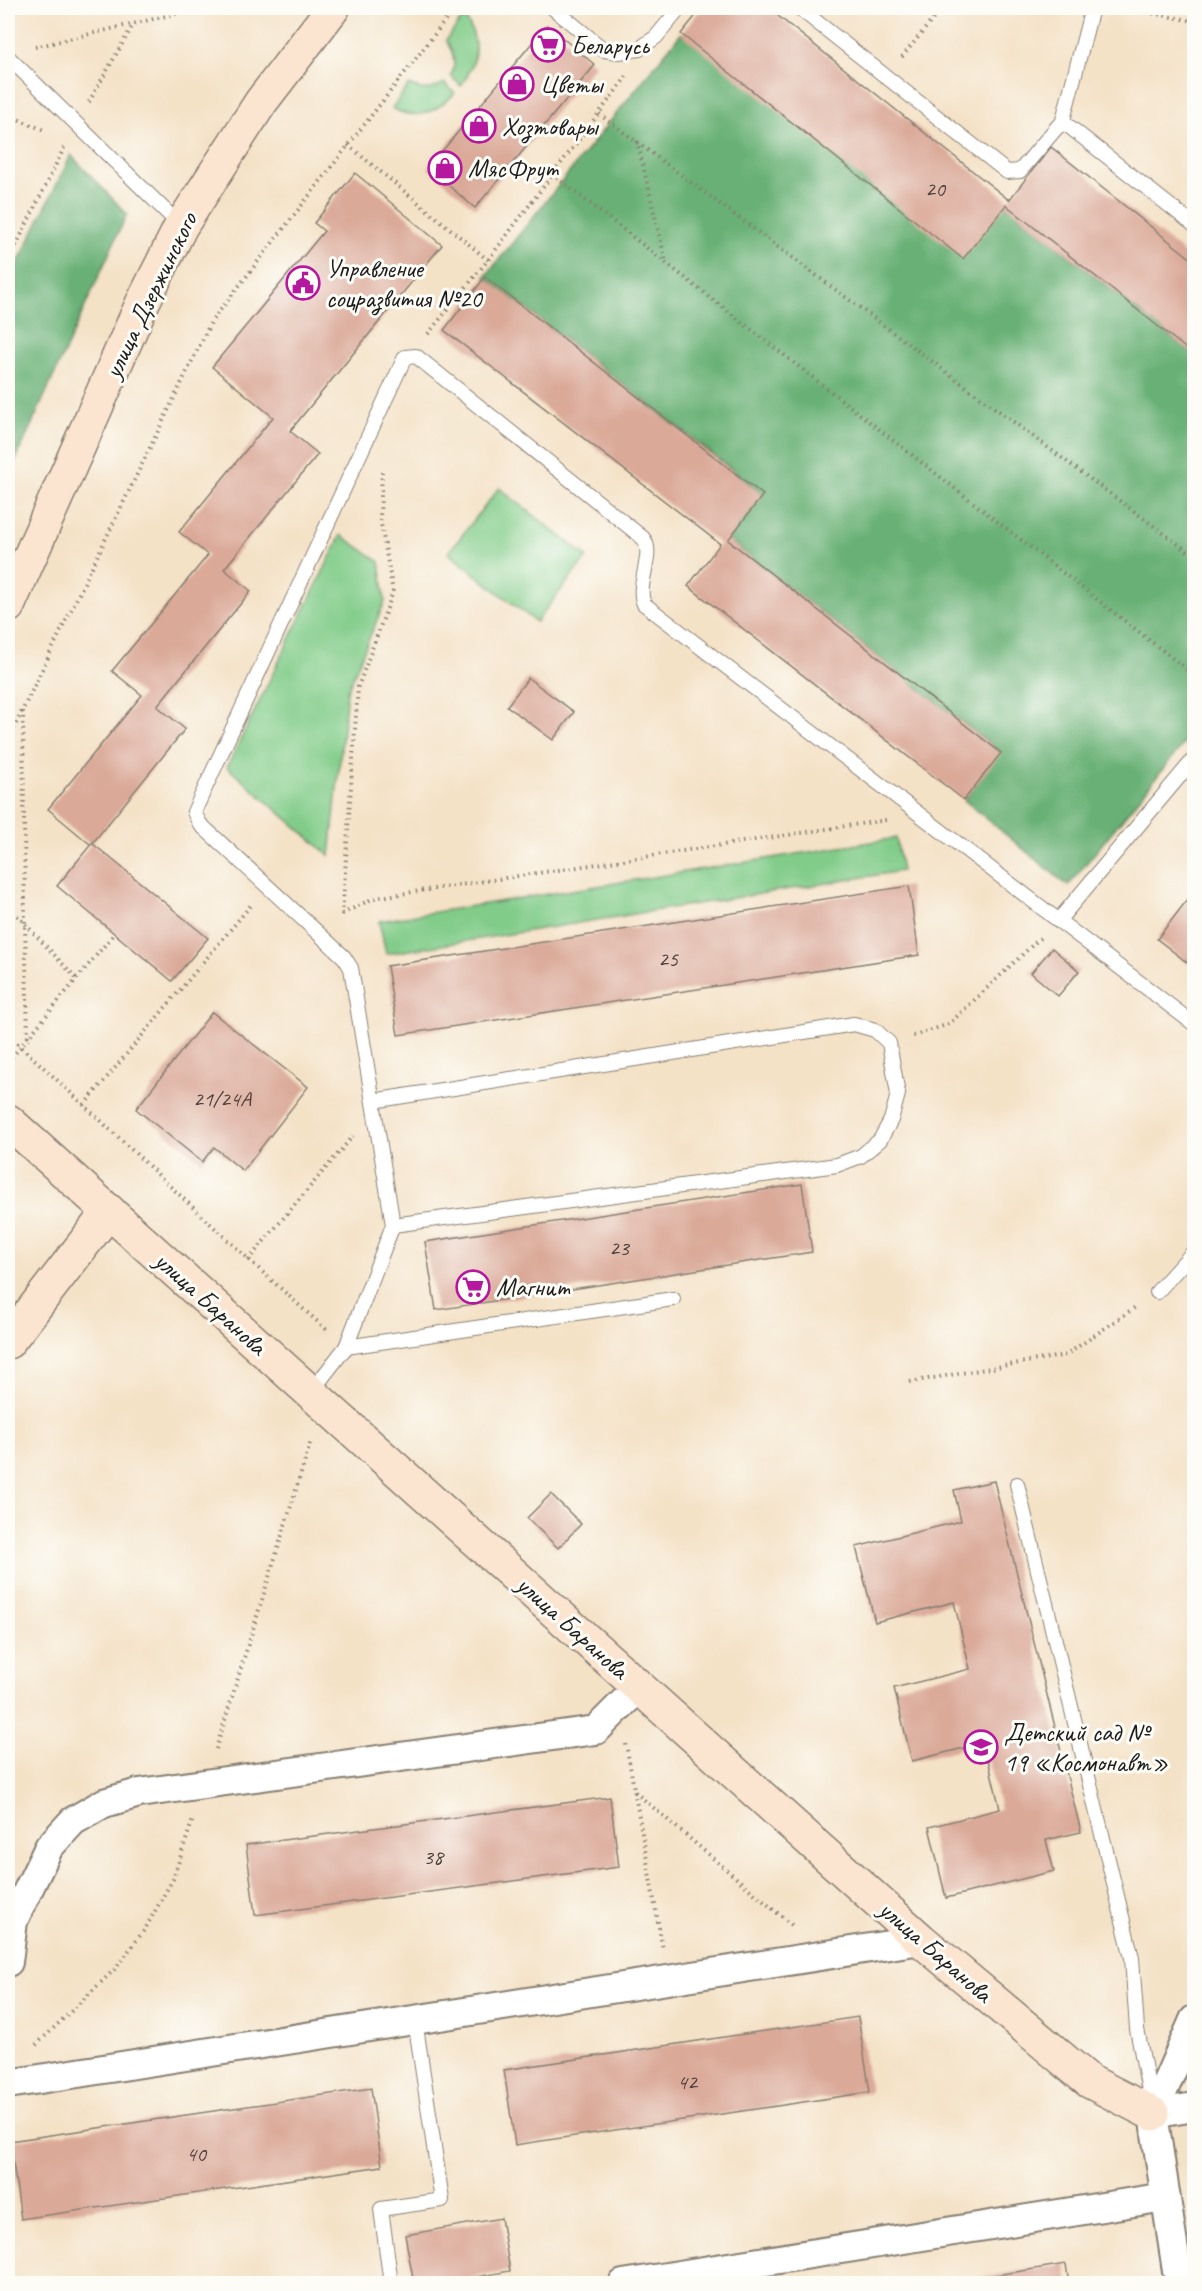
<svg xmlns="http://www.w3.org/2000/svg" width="1202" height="2291" viewBox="0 0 1202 2291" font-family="Caveat,sans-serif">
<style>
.green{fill:#81cc89;stroke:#4e7452;stroke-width:1.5}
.forest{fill:#68b075;stroke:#426648;stroke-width:1.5}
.building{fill:#daa998}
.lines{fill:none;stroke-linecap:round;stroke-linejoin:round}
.lane-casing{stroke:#887f72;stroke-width:16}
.street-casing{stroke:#887f72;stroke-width:32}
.secondary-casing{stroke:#887f72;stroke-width:36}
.path{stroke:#887f72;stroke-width:4;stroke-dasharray:1.5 4.5;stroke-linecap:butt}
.lane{stroke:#fff;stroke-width:14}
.street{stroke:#fff;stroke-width:28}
.secondary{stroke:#fce5d0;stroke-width:33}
.labels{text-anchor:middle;stroke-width:6;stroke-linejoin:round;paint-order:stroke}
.number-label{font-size:22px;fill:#4c3f3b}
.poi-label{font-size:26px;fill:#1c1c1c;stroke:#fdfcf7;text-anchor:start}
.street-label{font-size:26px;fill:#1c1c1c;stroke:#fdfcf7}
</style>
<rect width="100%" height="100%" fill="#fdfcf7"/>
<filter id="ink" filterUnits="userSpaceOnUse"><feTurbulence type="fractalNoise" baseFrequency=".0167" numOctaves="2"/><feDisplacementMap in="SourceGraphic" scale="12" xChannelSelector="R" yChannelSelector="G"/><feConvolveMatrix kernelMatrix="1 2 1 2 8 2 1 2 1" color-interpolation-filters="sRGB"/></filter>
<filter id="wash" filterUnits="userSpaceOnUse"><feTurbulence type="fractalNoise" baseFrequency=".008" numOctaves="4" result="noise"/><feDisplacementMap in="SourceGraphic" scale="24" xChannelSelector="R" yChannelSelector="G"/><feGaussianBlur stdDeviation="1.35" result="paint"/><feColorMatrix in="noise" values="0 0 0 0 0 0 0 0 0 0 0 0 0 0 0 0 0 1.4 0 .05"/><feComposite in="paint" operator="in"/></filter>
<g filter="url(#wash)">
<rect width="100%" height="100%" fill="#f4e2c7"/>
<!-- green -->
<g class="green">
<path d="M 464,16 C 481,41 478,62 461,86 L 451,76 C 457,62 453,52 446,40 Z"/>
<path d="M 444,83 L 455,93 C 437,112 416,122 392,108 L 409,85 C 422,91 432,91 444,83 Z"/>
<polygon points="499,488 587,557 536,622 448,553"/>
<polygon points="341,535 380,562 385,601 347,691 330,856 227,767"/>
<polygon points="896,838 902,871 386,954 379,921"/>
</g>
<!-- forest -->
<g class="forest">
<polygon points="682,32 681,34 1006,205 1194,355 1194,731 1068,886 964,800 1000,752 728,540 763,494 485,277"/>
<polygon points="71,155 127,214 8,477 8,283"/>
</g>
<g id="blocks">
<!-- building -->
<g class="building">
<polygon points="702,8 768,8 1009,200 1051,147 1194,261 1194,355 1006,205 963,259 681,34"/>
<polygon points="547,25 595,65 475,208 428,168"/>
<polygon points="355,173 442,245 290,431 318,454 224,569 251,591 157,706 185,729 91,845 48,809 142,695 112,671 208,555 179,532 273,417 212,367 324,231 314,223"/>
<polygon points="485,277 763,495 728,540 1001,753 964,800 688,586 720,544 444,330"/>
<polygon points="528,678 574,712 553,740 507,706"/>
<polygon points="92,843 208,938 172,981 57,886"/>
<polygon points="909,886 919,955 398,1035 387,966"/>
<polygon points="1194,891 1194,968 1157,939"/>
<polygon points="1052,948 1079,971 1058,996 1031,973"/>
<polygon points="212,1012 308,1087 243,1171 214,1147 202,1162 136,1109"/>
<polygon points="802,1184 812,1252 436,1310 425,1242"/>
<polygon points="994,1481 1081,1832 1046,1840 1054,1871 946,1898 929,1827 1000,1809 984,1743 912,1761 894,1688 970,1669 954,1602 875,1622 856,1547 961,1521 954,1490"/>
<polygon points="551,1494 581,1524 558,1548 527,1518"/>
<polygon points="610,1797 619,1867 255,1915 246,1845"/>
<polygon points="858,2017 870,2092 515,2145 504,2070"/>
<polygon points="371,2088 382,2166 21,2219 10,2141"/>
<polygon points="501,2218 510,2271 437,2284 414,2284 405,2235"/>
<polygon points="1066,2264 1069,2284 951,2284 951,2282"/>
</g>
</g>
</g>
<g filter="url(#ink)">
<use href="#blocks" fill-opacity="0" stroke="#887f72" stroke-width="1.5"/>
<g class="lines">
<!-- lane casing -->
<g class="lane-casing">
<g id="lane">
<polyline points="553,8 604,50 619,52 639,49 656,37 680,8"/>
<polyline points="799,8 1007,172 1020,171 1058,126 1066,124 1194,225"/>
<polyline points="8,57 181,226"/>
<polyline points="1062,124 1092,8"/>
<polyline points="1058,921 1194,759"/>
<polyline points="373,1101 854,1024 875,1030 889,1043 898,1094 891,1120 880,1140 861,1156 837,1165 393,1225"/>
<polyline points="1157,1292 1194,1251"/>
<polyline points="346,1347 673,1299"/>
<path d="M 311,1392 L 346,1347 L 393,1225 L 351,968 L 344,957 L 200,824 L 194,812 L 405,357 L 416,356 L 643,538 C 656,553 635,585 644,604 L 1194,1024"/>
<polyline points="1017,1484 1132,1958 1137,2029 1152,2106"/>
<polyline points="391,2284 381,2209 442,2200 415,2020"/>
</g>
</g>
<!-- street casing -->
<g class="street-casing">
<g id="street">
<polyline points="8,1962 13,1921 49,1847 73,1821 104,1803 139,1793 596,1730 639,1687"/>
<polyline points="8,2084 921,1940"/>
<polyline points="1153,2114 1179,2284"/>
<polyline points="1153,2114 1194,2020"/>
<polyline points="1153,2114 1194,2107"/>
<polyline points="623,2284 1165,2197"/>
</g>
</g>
<!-- secondary casing -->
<g class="secondary-casing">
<g id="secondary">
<polyline points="8,606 142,304 181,226 261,102 333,8"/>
<polyline points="8,1121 921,1940 1089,2081 1153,2114"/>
<polyline points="8,1342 109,1211"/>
</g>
</g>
<!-- path -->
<g class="path">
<polyline points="1123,8 1194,21"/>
<polyline points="35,47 200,8"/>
<polyline points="902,57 942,8"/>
<polyline points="89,102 133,25"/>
<polyline points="599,114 1194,556"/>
<polyline points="8,115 44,130"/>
<polyline points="637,141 666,262"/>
<polyline points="348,145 488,260"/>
<polyline points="552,174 1194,675"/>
<polyline points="8,262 65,146"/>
<polyline points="428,334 488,260 627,76"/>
<polyline points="23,711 25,924 28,1037"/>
<polyline points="8,740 211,322 455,8"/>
<polyline points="8,902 11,909"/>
<polyline points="8,909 11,909 77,979"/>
<polyline points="342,914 374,898 886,820"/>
<polyline points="342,915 358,687 393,592 380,518 382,472"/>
<path d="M 8,1035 C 115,1132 218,1234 327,1330"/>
<polyline points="913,1036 949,1024 1040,938"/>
<polyline points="8,1062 114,934"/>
<polyline points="84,1105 251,905"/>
<polyline points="248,1260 353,1136"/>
<polyline points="910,1382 1066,1355 1137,1306"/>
<polyline points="626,1744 663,1950"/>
<polyline points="216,1749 311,1441"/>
<polyline points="635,1792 794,1927"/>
<polyline points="36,2045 116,1968 145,1929 173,1879 193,1819"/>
</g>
<!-- lane -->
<use href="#lane" class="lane"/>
<!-- street -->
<use href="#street" class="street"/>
<!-- secondary -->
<use href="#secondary" class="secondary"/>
</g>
</g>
<!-- icons -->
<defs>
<g id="supermarket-ring" transform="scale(1.725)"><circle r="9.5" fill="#fdfcf7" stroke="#b5179e" stroke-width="1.5"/><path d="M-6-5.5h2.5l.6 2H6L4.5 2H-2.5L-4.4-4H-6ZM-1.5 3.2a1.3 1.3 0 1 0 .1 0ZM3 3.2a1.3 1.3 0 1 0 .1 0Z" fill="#b5179e"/></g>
<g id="shop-ring" transform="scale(1.725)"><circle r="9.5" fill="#fdfcf7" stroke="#b5179e" stroke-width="1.5"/><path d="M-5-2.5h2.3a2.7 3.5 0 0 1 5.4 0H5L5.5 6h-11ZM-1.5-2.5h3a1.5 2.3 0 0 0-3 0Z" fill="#b5179e"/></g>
<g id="civic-ring" transform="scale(1.725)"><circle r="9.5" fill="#fdfcf7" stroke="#b5179e" stroke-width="1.5"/><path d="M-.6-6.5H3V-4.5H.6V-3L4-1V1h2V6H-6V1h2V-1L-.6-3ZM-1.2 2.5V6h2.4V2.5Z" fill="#b5179e"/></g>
<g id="school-ring" transform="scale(1.725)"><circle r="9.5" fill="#fdfcf7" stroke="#b5179e" stroke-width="1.5"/><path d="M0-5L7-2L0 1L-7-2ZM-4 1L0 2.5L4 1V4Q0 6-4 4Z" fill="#b5179e"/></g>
</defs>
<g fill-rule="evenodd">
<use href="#supermarket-ring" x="548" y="45"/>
<use href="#shop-ring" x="517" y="84"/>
<use href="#shop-ring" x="479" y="126"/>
<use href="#shop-ring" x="445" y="168"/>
<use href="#civic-ring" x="303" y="283"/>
<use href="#supermarket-ring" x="473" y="1287"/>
<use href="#school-ring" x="981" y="1747"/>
</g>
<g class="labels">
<!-- number labels -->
<g class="number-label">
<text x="935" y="196">20</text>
<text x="668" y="966">25</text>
<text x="222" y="1106">21/24А</text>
<text x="619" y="1255">23</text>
<text x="433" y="1864">38</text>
<text x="687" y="2089">42</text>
<text x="196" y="2161">40</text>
</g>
<!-- poi labels -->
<g class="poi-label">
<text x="571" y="54">Беларусь</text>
<text x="540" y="93">Цветы</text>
<text x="502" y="135">Хозтовары</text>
<text x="468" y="177">МясФрут</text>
<text x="326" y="277">Управление<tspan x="326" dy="30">соцразвития №20</tspan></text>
<text x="496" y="1296">Магнит</text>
<text x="1004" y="1741">Детский сад №<tspan x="1004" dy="30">19 «Космонавт»</tspan></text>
</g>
<!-- street labels -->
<g class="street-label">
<text transform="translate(150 295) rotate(-64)" y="9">улица Дзержинского</text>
<text transform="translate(211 1303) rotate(42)" y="9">улица Баранова</text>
<text transform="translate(573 1627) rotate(42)" y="9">улица Баранова</text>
<text transform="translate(936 1951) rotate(41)" y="9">улица Баранова</text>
</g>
</g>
<!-- margin -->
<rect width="1202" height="2291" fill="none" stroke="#fdfcf7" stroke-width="30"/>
</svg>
